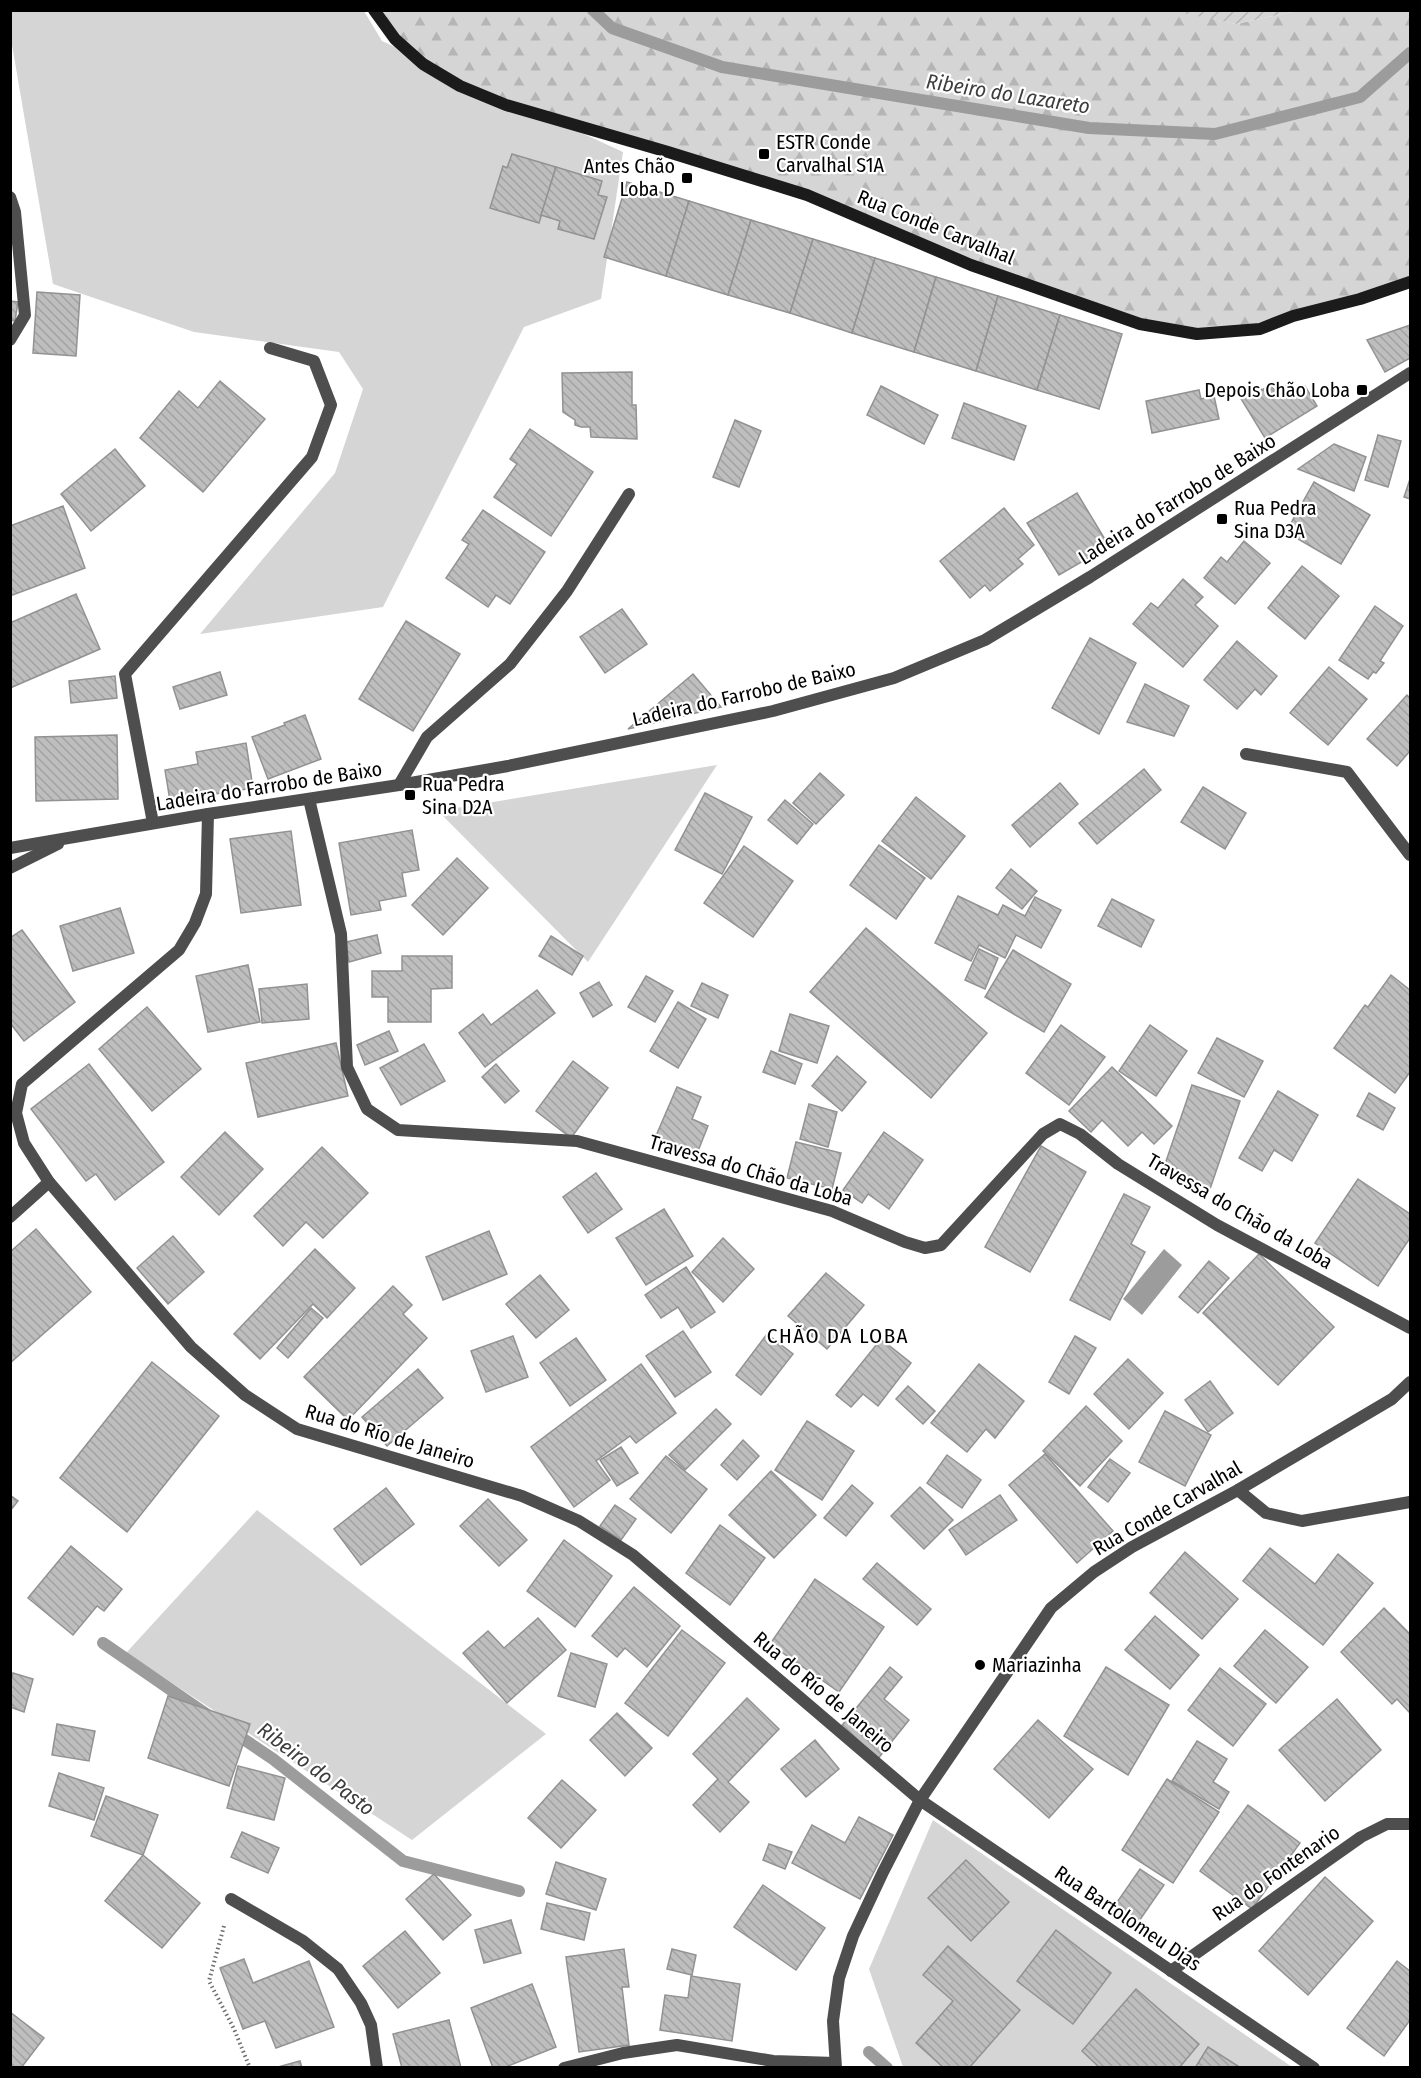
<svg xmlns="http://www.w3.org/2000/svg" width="1421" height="2078" viewBox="0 0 1421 2078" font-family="'Fira Sans Condensed',sans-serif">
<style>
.grass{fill:#d5d5d5}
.forest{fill:url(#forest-firs)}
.garden{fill:url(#garden-furrows)}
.water{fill:#9c9c9c}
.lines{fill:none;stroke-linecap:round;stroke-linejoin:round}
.stream{stroke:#9c9c9c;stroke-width:12}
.building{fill:url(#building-back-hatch);stroke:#929292;stroke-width:1.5}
.path{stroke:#707070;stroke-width:4;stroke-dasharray:1.5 3;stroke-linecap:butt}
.service{stroke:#4e4e4e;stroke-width:12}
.minor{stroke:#4e4e4e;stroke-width:12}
.tertiary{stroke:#4e4e4e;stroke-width:12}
.secondary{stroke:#1b1b1b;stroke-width:12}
.poi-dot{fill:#000;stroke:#fff;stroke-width:2}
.labels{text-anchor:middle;stroke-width:4.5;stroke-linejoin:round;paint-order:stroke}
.poi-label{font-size:20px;fill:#000;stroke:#fff;text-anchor:start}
.street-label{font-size:20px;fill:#000;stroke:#fff}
.water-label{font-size:21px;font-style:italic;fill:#3d3d3d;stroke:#fff}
.neighbourhood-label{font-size:21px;letter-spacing:1.5px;fill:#000;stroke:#fff}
</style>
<defs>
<pattern id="forest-firs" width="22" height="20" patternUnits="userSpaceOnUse" patternTransform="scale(1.5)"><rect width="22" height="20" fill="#d5d5d5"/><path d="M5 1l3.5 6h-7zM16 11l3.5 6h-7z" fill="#b5b5b5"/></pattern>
<pattern id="garden-furrows" width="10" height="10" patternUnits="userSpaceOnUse" patternTransform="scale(1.5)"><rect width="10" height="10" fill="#d5d5d5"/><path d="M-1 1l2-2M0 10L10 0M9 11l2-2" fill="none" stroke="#b5b5b5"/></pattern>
<pattern id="building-back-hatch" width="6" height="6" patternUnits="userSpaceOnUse" patternTransform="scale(1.5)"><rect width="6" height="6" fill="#bebebe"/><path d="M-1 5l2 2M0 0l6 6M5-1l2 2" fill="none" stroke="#a2a2a2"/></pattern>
</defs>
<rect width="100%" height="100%" fill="#fff"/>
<!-- grass -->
<g class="grass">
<polygon points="10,11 364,11 382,41 623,152 601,299 524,327 383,607 200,634 335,473 363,389 339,352 194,332 53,284 11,39"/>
<polygon points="717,765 588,962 438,811"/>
<polygon points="257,1510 546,1734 412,1840 126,1653"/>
<polygon points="933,1820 1292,2067 903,2067 869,1969"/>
</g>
<!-- forest -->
<polygon class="forest" points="1173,10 1236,24 1296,11 1410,11 1410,282 1260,329 1197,334 1140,324 807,195 506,105 423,64 374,11"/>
<!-- garden -->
<polygon class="garden" points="1173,11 1296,11 1236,24"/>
<!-- water -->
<polygon class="water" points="1164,1249 1182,1265 1142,1315 1123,1299"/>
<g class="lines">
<!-- stream -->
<g class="stream">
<polyline points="593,10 612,28 722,67 1089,128 1215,134 1360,97 1410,53"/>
<polyline points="103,1643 206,1714"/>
<polyline points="233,1732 273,1759 403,1861 519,1891"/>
<polyline points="869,2052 887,2068"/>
</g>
</g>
<!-- building -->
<g class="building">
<polygon points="512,154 556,167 539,223 490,208 503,166 507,168"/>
<polygon points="556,167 602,181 598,195 607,197 594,239 558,229 560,221 541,215"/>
<polygon points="627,182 689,201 666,276 604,257"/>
<polygon points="689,201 751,220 728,295 666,276"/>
<polygon points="751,220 813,239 790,313 728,295"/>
<polygon points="813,239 875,258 852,333 790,313"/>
<polygon points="875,258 936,277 914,352 852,333"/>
<polygon points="936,277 998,296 976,371 914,352"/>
<polygon points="37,292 80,295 76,356 33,353"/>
<polygon points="998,296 1060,315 1037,390 976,371"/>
<polygon points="10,301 18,302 15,321 10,320"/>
<polygon points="1060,315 1122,334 1099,409 1037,390"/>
<polygon points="1410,325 1410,358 1385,372 1367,340"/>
<polygon points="632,372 632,405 636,405 637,439 591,437 590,427 581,427 575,425 575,420 563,412 562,373"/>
<polygon points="220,381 265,419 203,492 140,438 179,391 198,408"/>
<polygon points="1270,384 1276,392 1289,384 1294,393 1305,386 1317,406 1265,438 1240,397 1259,386 1262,390"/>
<polygon points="881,386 938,415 924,444 867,415"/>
<polygon points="1199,390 1201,399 1214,396 1219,419 1152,433 1146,401"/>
<polygon points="964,403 1026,426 1014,460 952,438"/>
<polygon points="735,420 761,431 739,487 713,477"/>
<polygon points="530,429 593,472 551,536 494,497 517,464 510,459"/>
<polygon points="1378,435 1401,441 1388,487 1365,480"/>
<polygon points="1334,444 1366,457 1354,491 1298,469"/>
<polygon points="115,449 145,486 91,531 61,494"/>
<polygon points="1410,479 1410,499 1404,497"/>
<polygon points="1314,482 1370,515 1341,564 1286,532"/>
<polygon points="1077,493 1109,546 1059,575 1027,523"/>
<polygon points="63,506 85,568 10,596 10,526"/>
<polygon points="1004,508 1034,545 1018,559 1023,564 990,591 985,585 970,598 940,561"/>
<polygon points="483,510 545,552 510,604 496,595 488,607 446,578 469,544 462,540"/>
<polygon points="1244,541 1270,563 1235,604 1204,578 1221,557 1227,562"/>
<polygon points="1302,566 1339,596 1305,639 1268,608"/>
<polygon points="1183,579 1203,597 1195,605 1218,626 1183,667 1133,624 1151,603 1158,608"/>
<polygon points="76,594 100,649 10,688 10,623"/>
<polygon points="1375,606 1403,626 1380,661 1384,663 1376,673 1373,672 1368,679 1339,660"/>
<polygon points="622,609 647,644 605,673 580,637"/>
<polygon points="406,621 460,654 413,731 359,699"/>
<polygon points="1090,638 1136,663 1099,734 1052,708"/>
<polygon points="1237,641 1277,676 1261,695 1255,689 1237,709 1204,680"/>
<polygon points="1329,667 1367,699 1328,745 1290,713"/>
<polygon points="220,672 227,695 180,709 173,687"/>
<polygon points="693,674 721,707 628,729"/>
<polygon points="115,676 117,698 71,703 69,681"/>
<polygon points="1145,684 1189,706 1174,736 1127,722"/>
<polygon points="1407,695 1410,698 1410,751 1397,766 1367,739"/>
<polygon points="305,715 321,759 268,779 252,737 285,725 284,723"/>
<polygon points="117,735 118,799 36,801 35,737"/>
<polygon points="246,743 253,788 170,801 165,770 198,764 196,752"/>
<polygon points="1144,769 1161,790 1097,844 1079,823"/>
<polygon points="820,773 844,795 816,824 793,803"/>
<polygon points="1060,783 1078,804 1030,847 1012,825"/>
<polygon points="1203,787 1246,813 1225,849 1181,822"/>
<polygon points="705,793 752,817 722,874 675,850"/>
<polygon points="916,797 965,836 931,879 882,841"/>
<polygon points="785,800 813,824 797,844 768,820"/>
<polygon points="412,830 419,870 402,873 406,896 379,901 381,910 351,915 339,843"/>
<polygon points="291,831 301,905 241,913 230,839"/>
<polygon points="879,845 925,878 896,919 850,885"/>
<polygon points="744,846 793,881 753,937 704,903"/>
<polygon points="457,858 488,888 443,935 412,905"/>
<polygon points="1011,869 1037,891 1022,909 996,888"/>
<polygon points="958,896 998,915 1003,905 1025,916 1035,897 1061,910 1041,948 1016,935 1005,958 979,945 971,961 935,943"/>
<polygon points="1112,899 1154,920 1141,947 1098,926"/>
<polygon points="120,908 134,953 73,971 60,926"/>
<polygon points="866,928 987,1033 931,1098 810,992"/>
<polygon points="22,930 75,1002 24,1041 10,1023 10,938"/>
<polygon points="377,935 381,953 349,962 346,942"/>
<polygon points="551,936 583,956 572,975 539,956"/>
<polygon points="979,949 998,958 985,989 965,980"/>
<polygon points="1013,950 1071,984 1044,1032 985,997"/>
<polygon points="402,956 452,956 452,988 431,989 431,1022 388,1022 388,997 372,997 372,971 402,971"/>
<polygon points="248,965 260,1022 208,1032 196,976"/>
<polygon points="1391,975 1410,990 1410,1072 1395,1093 1334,1048 1365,1005 1368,1007"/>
<polygon points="646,976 673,991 655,1022 628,1007"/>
<polygon points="599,982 612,1005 593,1017 580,993"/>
<polygon points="702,983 728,995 718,1018 691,1006"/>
<polygon points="307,984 309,1019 262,1023 259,989"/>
<polygon points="537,990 555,1013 485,1067 459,1033 483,1014 491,1025"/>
<polygon points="678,1002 706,1019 678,1068 650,1051"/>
<polygon points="147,1007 201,1069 152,1111 99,1049"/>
<polygon points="790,1014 829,1026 817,1063 779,1051"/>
<polygon points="1061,1025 1105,1057 1069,1105 1026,1073"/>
<polygon points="1150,1025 1187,1051 1156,1096 1119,1071"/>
<polygon points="389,1031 398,1051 365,1065 357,1045"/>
<polygon points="1217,1038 1263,1061 1244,1097 1198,1073"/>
<polygon points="336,1043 348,1096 258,1117 246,1063"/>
<polygon points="424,1044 445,1081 401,1105 380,1068"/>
<polygon points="771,1051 802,1064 795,1084 763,1072"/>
<polygon points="837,1056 866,1082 842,1111 812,1086"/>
<polygon points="573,1061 608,1088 571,1138 536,1111"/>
<polygon points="89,1064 164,1162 115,1200 96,1174 86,1181 31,1109"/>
<polygon points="496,1064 519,1091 505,1103 482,1077"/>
<polygon points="1112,1067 1172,1126 1154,1144 1142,1132 1128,1146 1102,1120 1091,1132 1069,1111"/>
<polygon points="1192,1085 1240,1101 1210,1189 1162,1173"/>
<polygon points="677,1087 701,1097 692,1119 708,1126 696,1156 655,1138"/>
<polygon points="1278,1091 1318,1115 1292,1161 1274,1150 1262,1171 1239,1158"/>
<polygon points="1369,1093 1395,1108 1383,1130 1357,1116"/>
<polygon points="809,1104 837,1112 828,1147 800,1139"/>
<polygon points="225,1132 263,1169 219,1215 181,1177"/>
<polygon points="884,1132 923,1160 889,1209 868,1194 862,1203 843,1190"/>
<polygon points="796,1142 841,1153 832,1189 787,1178"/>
<polygon points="1041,1146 1086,1172 1030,1272 985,1247"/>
<polygon points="322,1147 368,1193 323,1238 306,1222 283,1246 254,1216"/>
<polygon points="596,1173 622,1209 588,1233 563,1197"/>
<polygon points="1358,1179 1410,1214 1410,1238 1378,1286 1315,1243"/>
<polygon points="1124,1194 1150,1207 1131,1244 1145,1252 1110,1320 1070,1300"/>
<polygon points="664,1209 693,1256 646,1285 616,1238"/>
<polygon points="36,1229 91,1292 10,1363 10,1252"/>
<polygon points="489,1231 507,1274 443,1300 426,1257"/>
<polygon points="173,1236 204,1272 168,1304 137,1268"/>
<polygon points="723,1238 754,1269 723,1302 692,1272"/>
<polygon points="315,1249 355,1288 327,1318 313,1304 260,1359 234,1334"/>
<polygon points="1259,1254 1334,1327 1278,1385 1203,1313"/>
<polygon points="1209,1261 1229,1278 1198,1313 1179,1297"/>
<polygon points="686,1267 715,1312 691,1328 678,1307 661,1318 645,1295"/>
<polygon points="826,1273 864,1305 827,1349 788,1316"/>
<polygon points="540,1275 569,1310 536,1338 506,1304"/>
<polygon points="393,1286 412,1305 403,1314 427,1338 348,1420 304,1377"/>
<polygon points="311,1308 323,1318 288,1358 277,1348"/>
<polygon points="683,1331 711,1372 675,1397 646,1356"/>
<polygon points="767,1334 793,1354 761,1395 736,1375"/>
<polygon points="513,1336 528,1377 486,1392 471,1351"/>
<polygon points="1075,1336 1096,1348 1069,1394 1049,1382"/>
<polygon points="576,1338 606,1380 570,1406 540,1363"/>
<polygon points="881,1339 911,1363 878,1406 863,1394 851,1407 836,1395"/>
<polygon points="1128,1359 1163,1393 1129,1429 1094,1394"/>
<polygon points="152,1362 219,1416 127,1532 60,1478"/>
<polygon points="641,1364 676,1413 636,1443 630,1436 596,1461 610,1480 574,1507 531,1447"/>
<polygon points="979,1364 1024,1401 995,1438 986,1429 967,1452 931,1423"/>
<polygon points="418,1369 443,1398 387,1446 362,1417"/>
<polygon points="1210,1381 1233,1413 1208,1432 1185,1400"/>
<polygon points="908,1386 935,1411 923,1424 896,1399"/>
<polygon points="1086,1406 1122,1441 1080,1486 1043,1451"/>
<polygon points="716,1409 731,1424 685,1470 669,1455"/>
<polygon points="1165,1411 1211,1435 1185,1486 1139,1462"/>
<polygon points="807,1421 854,1451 822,1500 775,1470"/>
<polygon points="743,1440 759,1456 737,1480 721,1465"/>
<polygon points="621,1447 638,1473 617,1486 600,1460"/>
<polygon points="1045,1454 1113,1531 1077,1563 1009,1485"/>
<polygon points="947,1455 981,1480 962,1508 927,1483"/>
<polygon points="666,1456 707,1489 671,1533 630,1499"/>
<polygon points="1110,1459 1130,1473 1108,1502 1088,1487"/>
<polygon points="771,1471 816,1515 774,1558 729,1515"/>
<polygon points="852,1485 873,1503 846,1536 824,1518"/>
<polygon points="920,1487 953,1520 924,1549 891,1516"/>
<polygon points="386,1488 414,1524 361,1565 334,1529"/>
<polygon points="10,1495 18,1501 10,1511"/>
<polygon points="1000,1495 1017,1520 966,1555 949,1530"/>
<polygon points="488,1499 527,1540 499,1566 460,1526"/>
<polygon points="615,1505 636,1519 621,1540 600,1526"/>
<polygon points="720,1525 765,1558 730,1605 686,1573"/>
<polygon points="564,1540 612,1576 575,1627 527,1591"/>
<polygon points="71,1546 122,1589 104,1611 97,1606 73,1635 28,1598"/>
<polygon points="1270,1548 1315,1584 1338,1554 1373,1583 1323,1645 1243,1581"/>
<polygon points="1185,1552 1238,1599 1202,1639 1150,1593"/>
<polygon points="877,1563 931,1609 917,1625 863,1579"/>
<polygon points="815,1579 884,1627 839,1692 770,1644"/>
<polygon points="634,1587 680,1626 647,1667 625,1648 617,1657 592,1636"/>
<polygon points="1384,1608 1410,1634 1410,1713 1397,1699 1392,1704 1341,1652"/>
<polygon points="1155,1616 1199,1655 1170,1689 1125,1650"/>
<polygon points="538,1618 566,1650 507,1703 463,1653 488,1631 504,1648"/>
<polygon points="682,1630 725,1663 668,1736 625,1703"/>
<polygon points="1265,1630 1308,1667 1276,1703 1234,1666"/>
<polygon points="571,1653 607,1664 595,1707 558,1696"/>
<polygon points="890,1667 902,1677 884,1699 909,1720 877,1760 839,1729"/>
<polygon points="1106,1667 1169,1705 1128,1775 1064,1736"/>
<polygon points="1220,1668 1266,1704 1233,1746 1188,1710"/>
<polygon points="13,1673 33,1679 24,1712 10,1707 10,1682"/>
<polygon points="168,1696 250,1724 229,1786 148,1758"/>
<polygon points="747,1698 779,1729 728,1782 749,1802 720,1832 693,1805 718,1779 693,1754"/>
<polygon points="1337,1699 1381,1750 1325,1801 1279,1750"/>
<polygon points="617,1713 652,1748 625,1776 590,1740"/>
<polygon points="1038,1720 1093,1769 1049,1818 994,1769"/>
<polygon points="57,1724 95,1731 89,1761 52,1755"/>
<polygon points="815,1740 839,1769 806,1797 781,1769"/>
<polygon points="1197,1741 1227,1759 1213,1782 1229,1792 1219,1809 1172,1781"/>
<polygon points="238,1766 285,1778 274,1820 227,1808"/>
<polygon points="59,1773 104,1788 94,1820 49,1806"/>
<polygon points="1167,1779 1219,1812 1173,1883 1122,1850"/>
<polygon points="562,1780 596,1810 561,1848 528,1818"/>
<polygon points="106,1796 158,1815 143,1855 91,1836"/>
<polygon points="1248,1805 1300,1843 1252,1909 1200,1871"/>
<polygon points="859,1817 893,1835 860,1899 792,1863 812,1825 845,1843"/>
<polygon points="242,1832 279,1848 268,1873 231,1857"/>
<polygon points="769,1844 792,1852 785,1869 763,1860"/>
<polygon points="143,1855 200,1903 162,1948 105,1901"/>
<polygon points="966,1860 1009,1902 971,1941 928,1898"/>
<polygon points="556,1862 606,1879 596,1910 546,1894"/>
<polygon points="1140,1869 1164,1885 1137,1924 1113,1908"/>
<polygon points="434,1874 471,1915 443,1940 406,1899"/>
<polygon points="1325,1877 1373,1921 1308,1995 1259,1951"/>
<polygon points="763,1885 825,1928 796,1970 734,1927"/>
<polygon points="547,1903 590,1913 584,1940 541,1929"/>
<polygon points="511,1920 521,1953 484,1963 475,1930"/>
<polygon points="1056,1930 1111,1973 1073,2024 1017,1981"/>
<polygon points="405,1931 440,1973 398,2008 363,1966"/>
<polygon points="948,1946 1020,2010 969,2068 944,2068 916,2043 953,2001 923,1975"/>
<polygon points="624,1949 629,1987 622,1987 629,2045 579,2052 566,1957"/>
<polygon points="672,1949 696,1955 692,1975 667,1969"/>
<polygon points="244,1959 253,1983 309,1961 334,2027 276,2048 265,2021 243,2029 220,1968"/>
<polygon points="1397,1961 1410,1971 1410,2020 1384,2056 1347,2028"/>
<polygon points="691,1976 740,1984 732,2041 660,2030 665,1995 688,1998"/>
<polygon points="532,1984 556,2047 503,2068 493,2068 471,2008"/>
<polygon points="1136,1989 1199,2044 1179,2068 1100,2068 1082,2051"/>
<polygon points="10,2012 44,2038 21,2068 10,2068"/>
<polygon points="449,2020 461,2068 402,2068 393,2034"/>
<polygon points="1208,2047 1241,2068 1195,2068"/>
<polygon points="300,2061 302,2068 278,2067"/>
</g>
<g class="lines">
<!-- path -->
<polyline class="path" points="224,1926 209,1981 234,2029 250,2068"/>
<!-- service -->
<g class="service">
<polyline points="1246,754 1347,772 1410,855"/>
<polyline points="399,785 427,737 510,664 567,591 629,494"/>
<polyline points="153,823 125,674 312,457 331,405 314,361 270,348"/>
<polyline points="10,1217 49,1182"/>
<polyline points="231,1899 303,1941 338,1969 361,2003 371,2025 377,2068"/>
<polyline points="564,2068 623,2053 677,2045 773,2061 835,2063"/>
</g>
<!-- minor -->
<g class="minor">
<polyline points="10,197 15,212 25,315 10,340"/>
<polyline points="309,799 341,934 347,1067 367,1109 398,1130 577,1141 832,1211 905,1242 925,1248 941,1245 1043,1134 1060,1124 1080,1134 1118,1164 1217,1225 1410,1328"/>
<polyline points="208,814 206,894 195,923 179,950 22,1084 16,1113 24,1143 49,1182 191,1347 245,1395 297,1429 522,1496 579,1521 633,1555 920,1800 1314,2068"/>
<polyline points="10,848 208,814 399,785 508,766 773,711 894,678 985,640 1090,577 1410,373"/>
<polyline points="10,868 58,844"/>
<polyline points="1238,1490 1266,1513 1302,1521 1410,1502"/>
<polyline points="1171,1971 1361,1837 1387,1824 1410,1824"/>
</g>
<!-- tertiary -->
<polyline class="tertiary" points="836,2068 833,2021 839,1978 853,1936 883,1872 920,1800 1051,1608 1094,1572 1132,1547 1238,1490 1392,1399 1410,1382"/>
<!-- secondary -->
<polyline class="secondary" points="374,10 395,39 423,64 460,86 506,105 668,152 807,195 971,265 1140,324 1197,334 1260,329 1293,316 1360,299 1410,282"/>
</g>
<!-- markers -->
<g class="poi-dot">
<rect x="758" y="148" width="12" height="12" rx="3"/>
<rect x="681" y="172" width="12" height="12" rx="3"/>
<rect x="1356" y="384" width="12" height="12" rx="3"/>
<rect x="1216" y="513" width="12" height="12" rx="3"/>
<rect x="404" y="789" width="12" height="12" rx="3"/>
<circle cx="980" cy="1665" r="6"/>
</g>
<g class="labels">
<!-- poi labels -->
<g class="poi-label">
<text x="776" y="149">ESTR Conde<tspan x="776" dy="23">Carvalhal S1A</tspan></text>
<text x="675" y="173" text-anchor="end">Antes Chão<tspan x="675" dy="23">Loba D</tspan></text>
<text x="1350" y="397" text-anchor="end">Depois Chão Loba</text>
<text x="1234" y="515">Rua Pedra<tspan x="1234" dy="23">Sina D3A</tspan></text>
<text x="422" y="791">Rua Pedra<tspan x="422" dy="23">Sina D2A</tspan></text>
<text x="992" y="1672">Mariazinha</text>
</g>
<!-- street labels -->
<g class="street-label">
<text transform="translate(936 227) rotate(22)" y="7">Rua Conde Carvalhal</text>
<text transform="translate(1177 499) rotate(-32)" y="7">Ladeira do Farrobo de Baixo</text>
<text transform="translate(744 694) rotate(-13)" y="7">Ladeira do Farrobo de Baixo</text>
<text transform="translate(269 786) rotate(-9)" y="7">Ladeira do Farrobo de Baixo</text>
<text transform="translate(751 1170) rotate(16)" y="7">Travessa do Chão da Loba</text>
<text transform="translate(1240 1211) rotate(30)" y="7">Travessa do Chão da Loba</text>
<text transform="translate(390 1436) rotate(17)" y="7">Rua do Río de Janeiro</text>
<text transform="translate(1167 1508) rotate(-30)" y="7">Rua Conde Carvalhal</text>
<text transform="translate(824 1692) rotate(40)" y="7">Rua do Río de Janeiro</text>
<text transform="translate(1276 1873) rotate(-35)" y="7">Rua do Fontenario</text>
<text transform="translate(1128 1918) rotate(34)" y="7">Rua Bartolomeu Dias</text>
</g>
<!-- water labels -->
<g class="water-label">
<text transform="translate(1008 94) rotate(9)" y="7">Ribeiro do Lazareto</text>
<text transform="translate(316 1769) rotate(37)" y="7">Ribeiro do Pasto</text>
</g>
<!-- neighbourhood labels -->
<g class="neighbourhood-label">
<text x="838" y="1343">CHÃO DA LOBA</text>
</g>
</g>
<!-- border -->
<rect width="1421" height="2078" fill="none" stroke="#000000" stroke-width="24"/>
</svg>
